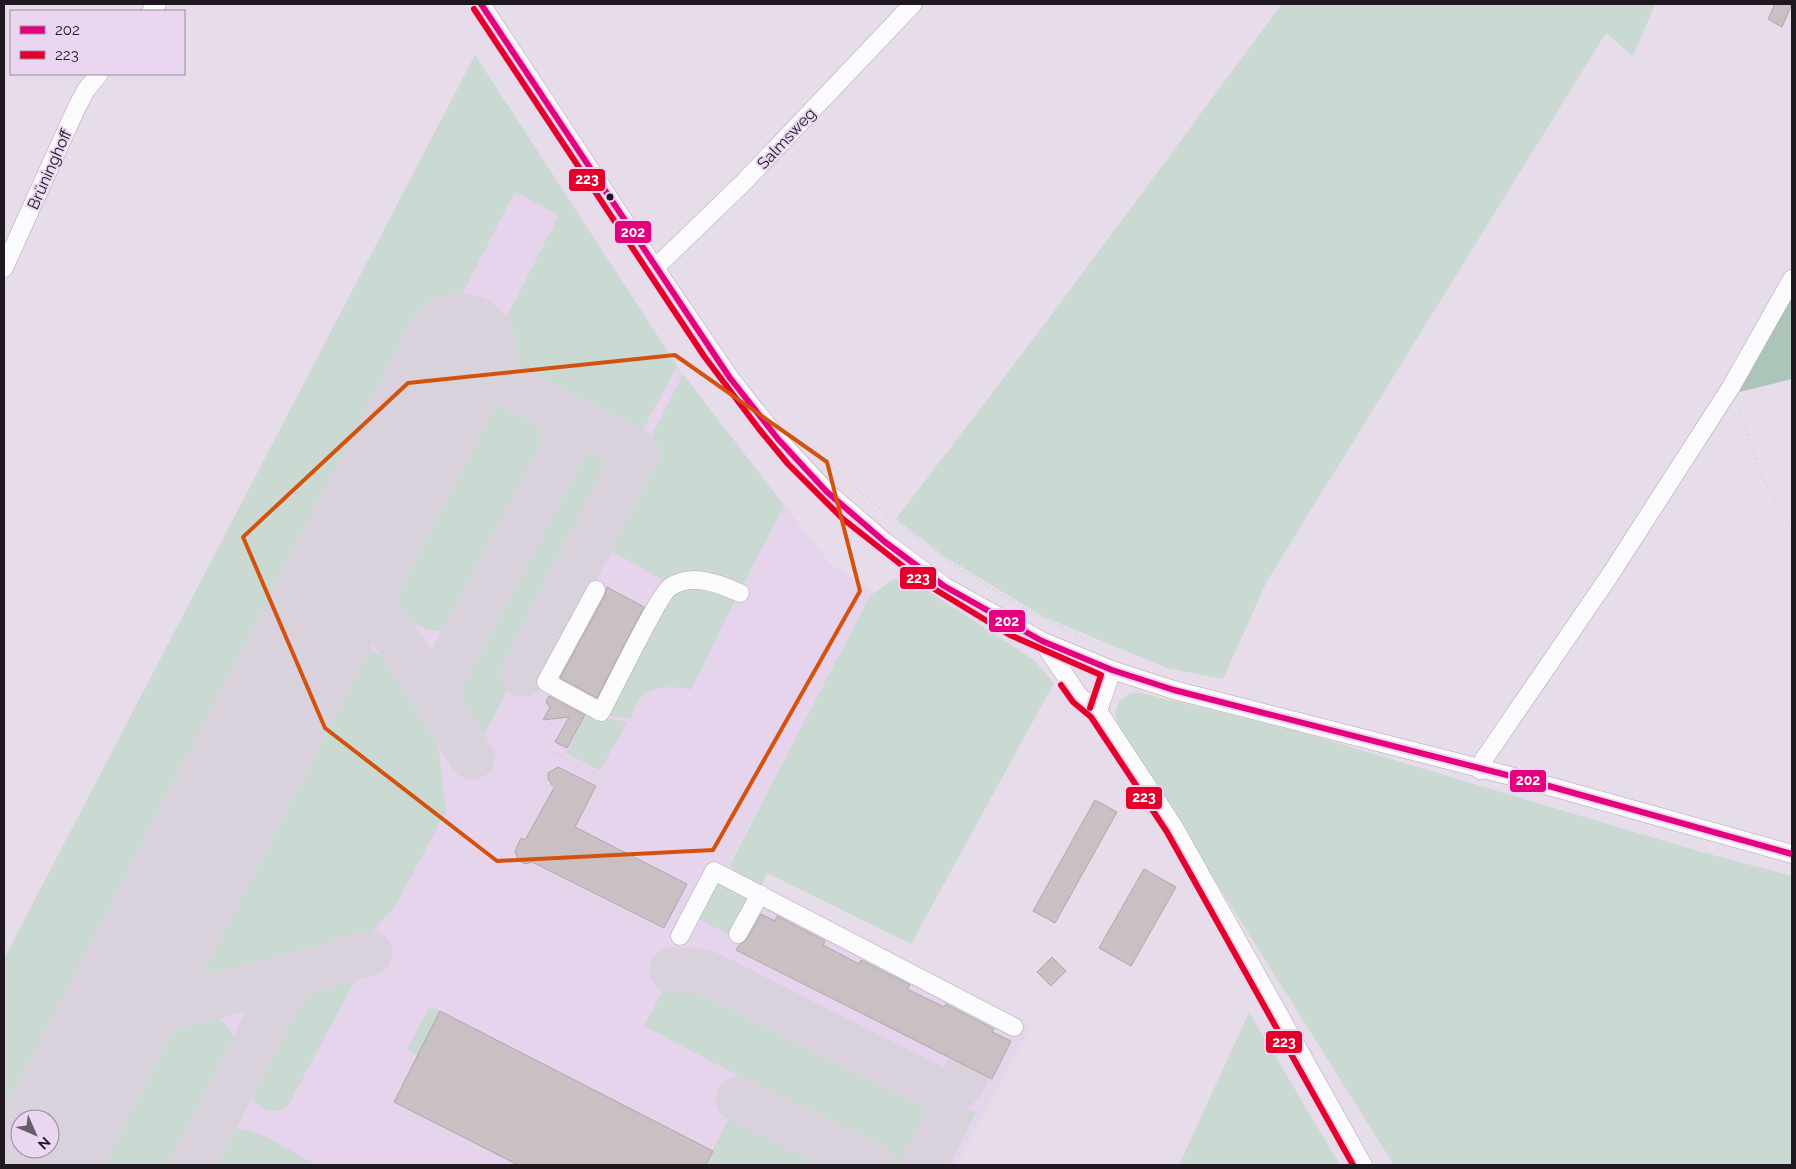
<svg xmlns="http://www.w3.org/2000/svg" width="1796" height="1169" viewBox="0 0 1796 1169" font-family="Raleway,sans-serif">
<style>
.built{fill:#e5d4eb;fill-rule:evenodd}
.green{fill:#cadad3}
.forest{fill:#adc4b8}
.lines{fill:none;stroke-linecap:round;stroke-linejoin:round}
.taxiway{stroke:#d9d2dc;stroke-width:45}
.runway{stroke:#d9d2dc;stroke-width:114}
.building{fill:#c9c0c3;stroke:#b0a7aa}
.minor-casing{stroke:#aea6b1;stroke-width:19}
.path{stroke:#d6d3d6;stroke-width:3;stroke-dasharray:1 4;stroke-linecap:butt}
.minor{stroke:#fbfafc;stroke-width:18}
.bus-1-casing{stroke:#ead6f0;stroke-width:10}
.bus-2-casing{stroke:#ead6f0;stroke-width:10}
.bus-1{stroke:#e5007d;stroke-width:6}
.bus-2{stroke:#e4002b;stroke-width:6}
.marked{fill:none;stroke:#d4520e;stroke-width:4;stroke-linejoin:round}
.bus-dot{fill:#1f1821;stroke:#ead6f0;stroke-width:2}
.labels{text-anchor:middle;stroke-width:4;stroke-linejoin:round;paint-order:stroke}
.street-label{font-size:16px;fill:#1f1821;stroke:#ead6f0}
.line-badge{stroke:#ead6f0;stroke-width:2}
.badge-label{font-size:14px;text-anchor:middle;font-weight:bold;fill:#fff}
</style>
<rect width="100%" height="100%" fill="#e6dcea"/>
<!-- built -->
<path class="built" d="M 475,55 L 683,374 L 831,565 L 875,593 L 727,866 L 1030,1027 L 956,1165 L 4,1165 L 4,959 ZM 20,1119 L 50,1119 L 50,1149 L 20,1149 Z"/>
<!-- green -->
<g class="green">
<polygon points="1282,4 1655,4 1633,56 1606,33 1267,581 1223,679 1167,668 1044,617 944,556 896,519 1047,321"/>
<polygon points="475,55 677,366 640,435 635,438 484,361 559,215 515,192 33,1119 20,1119 20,1144 9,1165 4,1165 4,959"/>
<polygon points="683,374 784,506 741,588 668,583 599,544 601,534"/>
<path d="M 494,392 C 529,405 559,417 547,460 L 469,609 C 439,647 414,630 392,597 C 385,585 378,576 381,561 L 457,412 C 468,399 478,395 494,392 Z"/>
<path d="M 583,438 L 589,438 L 621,453 L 624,456 L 625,464 L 483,737 C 471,719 452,699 455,676 L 577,442 Z"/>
<polygon points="894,579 914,582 1034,660 1054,683 911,944 767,873 761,887 729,866 870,596"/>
<path d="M 696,586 L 737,596 L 691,690 C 676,686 653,685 641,697 C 636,702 633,713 630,719 L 604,715 L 671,594 Z"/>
<polygon points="356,647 372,650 386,659 432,732 439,751 446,812 394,908 369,935 337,952 234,982 215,982 197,973 185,958 182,942 327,663 340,651"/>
<path d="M 1132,693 L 1142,693 L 1304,733 L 1698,851 L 1792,876 L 1792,1165 L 1394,1165 L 1118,726 C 1113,711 1116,699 1132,693 Z"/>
<polygon points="587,714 627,722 600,771 566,753"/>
<polygon points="720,879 752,895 731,936 699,919"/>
<path d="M 355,967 L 358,969 L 358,975 L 289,1104 C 274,1120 255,1106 247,1091 L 248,1080 L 294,990 L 306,981 Z"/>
<polygon points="692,984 703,987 926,1101 933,1111 934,1118 917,1156 906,1165 892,1165 743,1091 744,1083 739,1076 644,1026 665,986"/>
<polygon points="430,1006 440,1011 418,1055 407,1049"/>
<path d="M 198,1012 C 224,1013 238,1034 235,1059 L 181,1165 L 66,1165 L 135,1033 L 145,1027 Z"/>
<polygon points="1249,1012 1340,1165 1179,1165"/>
<polygon points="734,1108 814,1147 819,1155 819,1165 705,1165"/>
<polygon points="966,1111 976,1112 949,1165 934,1165 957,1117"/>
<path d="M 236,1128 C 256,1128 298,1155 317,1165 L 202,1165 C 210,1150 216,1130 236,1128 Z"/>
</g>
<!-- forest -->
<polygon class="forest" points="1792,296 1792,379 1739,392"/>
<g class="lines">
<!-- taxiway -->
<g class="taxiway">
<path d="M 432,405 C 441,392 448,378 465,374 C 483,369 547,401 558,416 C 566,428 565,440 561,453 L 443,677 L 439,696 L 444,712"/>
<polyline points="360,545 356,564 360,581 472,757"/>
<path d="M 313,636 C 334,606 355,596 385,620"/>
<polyline points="523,674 637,452 548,406"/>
<path d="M 155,943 C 144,977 156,1004 195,1002 L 301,973"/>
<path d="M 672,970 L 700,971 L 713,976 L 943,1092 C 959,1092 963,1081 970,1067"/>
<path d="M 105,1040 C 124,1014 166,1010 195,1002"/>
<polyline points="738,1099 871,1165"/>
<polyline points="192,1165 286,983 301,973 370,953"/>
<path d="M 923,1165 C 935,1143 958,1114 938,1091"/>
</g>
<!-- runway -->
<polyline class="runway" points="50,1146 460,350"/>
</g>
<!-- building -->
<g class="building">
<polygon points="1775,4 1792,4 1782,27 1768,19"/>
<polygon points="607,587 644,607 597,698 560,678 605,595"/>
<polygon points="549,696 585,715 567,748 555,742 569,717 543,720 550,707 546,702"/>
<polygon points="558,767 596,786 575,827 687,884 664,928 532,862 525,864 518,860 515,851 521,838 525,840 554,788 548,779 548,773"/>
<polygon points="1095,800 1117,812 1055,923 1033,911"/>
<polygon points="1144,869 1176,887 1131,966 1099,948"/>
<polygon points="761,914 775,921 777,916 825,941 823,945 859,964 861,960 910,985 907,989 944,1007 946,1004 994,1029 992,1032 1011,1041 992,1079 736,950 739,945 747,939"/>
<polygon points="1052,957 1066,971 1051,986 1037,972"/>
<polygon points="440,1011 713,1151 706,1165 518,1165 394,1102"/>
</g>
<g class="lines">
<!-- minor casing -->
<g class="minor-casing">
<g id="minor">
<polyline points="481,4 655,268 730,378 778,439 827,492 885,542 944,586 1042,641 1112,670 1174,690 1538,783 1792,854"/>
<polyline points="151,11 157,4"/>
<polyline points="4,268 76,109 86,90 99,74"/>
<polyline points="655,268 744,182 913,4"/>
<path d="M 596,590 L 546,682 L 601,712 C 611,694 659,594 670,587 C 693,573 718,583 740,593"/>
<polyline points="1042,641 1079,696 1098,711 1174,827 1363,1165"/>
<polyline points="1098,711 1112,670"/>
<polyline points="1480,770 1484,759 1610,575 1731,387 1792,279"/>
<polyline points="738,934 760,894"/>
<polyline points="680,936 714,871 1014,1027"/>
</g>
</g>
<!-- path -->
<g class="path">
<polyline points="1737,406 1759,470 1792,532"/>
<path d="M 801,437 C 886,520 979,591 1088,640"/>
<polyline points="552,719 538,744 620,788"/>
<polyline points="554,753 544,773 546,781 552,787 554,786"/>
<polyline points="532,787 540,773 544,773"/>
</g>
<!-- minor -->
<use href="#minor" class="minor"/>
<!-- bus-1 casing -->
<g class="bus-1-casing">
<polyline id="bus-1" points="481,4 730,378 778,439 827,492 885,542 944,586 1042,641 1112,670 1174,690 1538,783 1792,854"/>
</g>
<!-- bus-2 casing -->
<g class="bus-2-casing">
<g id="bus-2">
<polyline points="474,9 704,356 759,429 788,464 843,519 923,582 1010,635 1101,675 1090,708"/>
<polyline points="1061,685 1073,702 1091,717 1167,832 1353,1165"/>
</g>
</g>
<!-- bus-1 -->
<use href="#bus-1" class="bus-1"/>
<!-- bus-2 -->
<use href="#bus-2" class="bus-2"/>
</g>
<!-- marked area -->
<path class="marked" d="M 675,355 L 827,462 L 860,591 L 713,850 L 497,861 L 325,728 L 243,537 L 408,383 Z"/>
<!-- markers -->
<circle class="bus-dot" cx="610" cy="197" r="4.5"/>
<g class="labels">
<!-- street labels -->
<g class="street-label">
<text transform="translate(786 138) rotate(-47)" y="6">Salmsweg</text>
<text transform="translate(49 169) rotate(-66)" y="6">Brüninghoff</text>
</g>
</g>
<g class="line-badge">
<rect x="568" y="168" width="38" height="24" rx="5" fill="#e4002b"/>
<rect x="614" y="220" width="38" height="24" rx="5" fill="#e5007d"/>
<rect x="899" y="566" width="38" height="24" rx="5" fill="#e4002b"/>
<rect x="988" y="609" width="38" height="24" rx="5" fill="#e5007d"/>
<rect x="1509" y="769" width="38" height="24" rx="5" fill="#e5007d"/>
<rect x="1125" y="786" width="38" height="24" rx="5" fill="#e4002b"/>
<rect x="1265" y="1030" width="38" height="24" rx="5" fill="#e4002b"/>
</g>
<g class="badge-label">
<text x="587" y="184">223</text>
<text x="633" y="237">202</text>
<text x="918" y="583">223</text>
<text x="1007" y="626">202</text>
<text x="1528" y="785">202</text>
<text x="1144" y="802">223</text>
<text x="1284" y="1047">223</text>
</g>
<!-- border -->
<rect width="1796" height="1169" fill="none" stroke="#1f1821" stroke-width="10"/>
<!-- legend -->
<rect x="10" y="10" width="175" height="65" fill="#ead6f0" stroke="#998a9d"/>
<rect x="20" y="26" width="25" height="8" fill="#e5007d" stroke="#998a9d"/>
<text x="55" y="35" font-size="15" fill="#1f1821">202</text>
<rect x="20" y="51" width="25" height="8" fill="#e4002b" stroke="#998a9d"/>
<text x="55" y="60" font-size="15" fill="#1f1821">223</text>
<!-- north arrow -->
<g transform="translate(35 1134) rotate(135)"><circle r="24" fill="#ead6f0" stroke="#998a9d"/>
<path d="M0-4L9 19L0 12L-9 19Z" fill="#655d67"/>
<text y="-8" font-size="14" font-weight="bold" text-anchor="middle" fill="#1f1821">N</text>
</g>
</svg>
